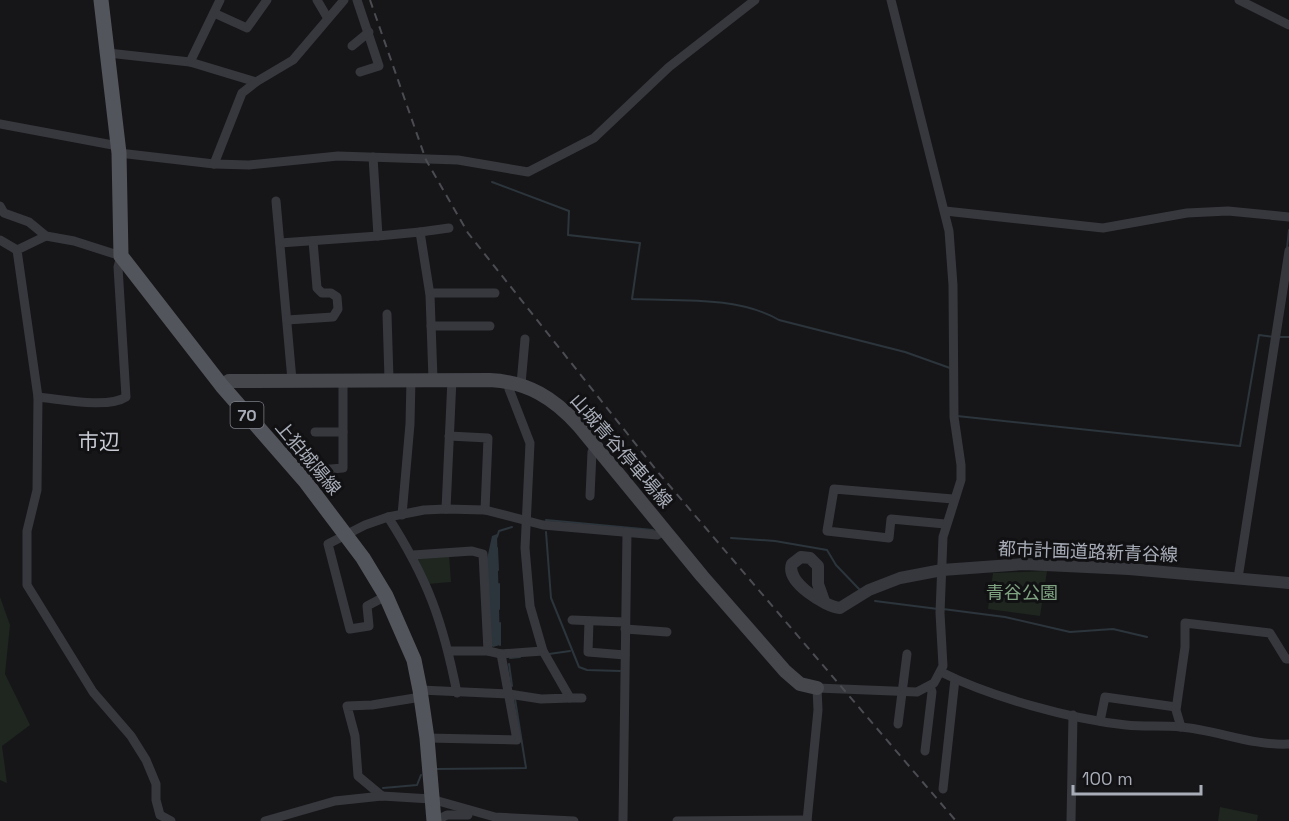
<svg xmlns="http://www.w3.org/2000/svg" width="1289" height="821" viewBox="0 0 1289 821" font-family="'Space Grotesk','Noto Sans JP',sans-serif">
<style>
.green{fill:#1e261f}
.water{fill:#2c353c}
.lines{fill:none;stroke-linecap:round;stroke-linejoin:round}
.stream{stroke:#2c353c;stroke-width:2}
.minor{stroke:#37383d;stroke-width:9}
.tertiary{stroke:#37383d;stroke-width:12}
.secondary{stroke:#45474d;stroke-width:14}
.primary{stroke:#53555c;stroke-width:15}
.rail{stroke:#4a4c52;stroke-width:2;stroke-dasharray:8 6;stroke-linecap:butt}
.labels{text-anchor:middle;stroke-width:6;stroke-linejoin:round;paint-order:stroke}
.shield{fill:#111113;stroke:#7b7e86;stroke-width:1.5}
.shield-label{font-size:16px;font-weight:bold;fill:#a8adb8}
.street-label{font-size:18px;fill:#a8adb8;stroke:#111113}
.park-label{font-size:18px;fill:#7fa381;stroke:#111113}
.quarter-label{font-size:21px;fill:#c9ccd4;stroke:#111113}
</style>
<rect width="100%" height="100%" fill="#161618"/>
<!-- green -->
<g class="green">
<polygon points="449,555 451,582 428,584 417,557"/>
<polygon points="1047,571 1040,616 988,609 993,573"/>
<polygon points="0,597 10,625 5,674 30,725 2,746 7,783 0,780"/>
<polygon points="1220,807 1258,815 1257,821 1218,821"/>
</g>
<!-- water -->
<polygon class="water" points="497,534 500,645 493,647 490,644 485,568 492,536"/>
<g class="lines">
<!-- stream -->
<g class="stream">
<path d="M 492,182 L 569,211 L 568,235 L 640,243 L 632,299 C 679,301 738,296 779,320 L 905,352 L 950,368"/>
<polyline points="1287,248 1289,230"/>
<polyline points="1279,337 1289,337"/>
<polyline points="957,416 1240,446 1259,335 1273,337"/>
<polyline points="546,520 653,530"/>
<polyline points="546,532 551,598 579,667 587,670 620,671"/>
<polyline points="497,537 499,531 512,527"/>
<polyline points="731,538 775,541 827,550 836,565 859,589"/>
<polyline points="497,548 498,570"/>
<polyline points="499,584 499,609"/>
<polyline points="875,601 938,609"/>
<polyline points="943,609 1005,617 1070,632 1113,629 1147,637"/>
<polyline points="500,623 500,645"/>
<polyline points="549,654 570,651"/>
<polyline points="510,658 520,657"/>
<polyline points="509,664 512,686"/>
<polyline points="436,769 526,768 515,699"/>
<polyline points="383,788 417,785 421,775"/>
</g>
<!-- minor -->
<g class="minor">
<polyline points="317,0 327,17"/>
<polyline points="357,0 379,66 360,72"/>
<polyline points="1239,0 1289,25"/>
<polyline points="214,13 247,28 267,0"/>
<polyline points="352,46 369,32"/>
<polyline points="108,53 190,62 256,82 293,60 344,0"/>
<polyline points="190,62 220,0"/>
<polyline points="0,124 118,146"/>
<polyline points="119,153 214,164 249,165 338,156 458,160 528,172 594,138 669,67 755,0"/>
<polyline points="373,157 378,236 420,232 430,295 433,379"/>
<polyline points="214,164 242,93 256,82"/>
<polyline points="276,201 292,380"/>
<path d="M 0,206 L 4,213 L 29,222 L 46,236 L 74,241 L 121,256 L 118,267 L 126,397 C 108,409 60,399 38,397"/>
<polyline points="945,211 1103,228 1187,213 1228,211 1289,217"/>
<polyline points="420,232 449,228"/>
<polyline points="46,236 17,250 38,397 37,490 27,531 27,585 93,692 131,736 146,760 156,784 156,800 160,815 171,821"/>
<polyline points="0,240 17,250"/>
<polyline points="280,243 378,236"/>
<polyline points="430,293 495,293"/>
<polyline points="387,314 389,379"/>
<polyline points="287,320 333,317 338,309 337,297 331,293 322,293 317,288 313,241"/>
<polyline points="431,326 490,326"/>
<polyline points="521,384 525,339"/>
<polyline points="315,432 343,432"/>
<polyline points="449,436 488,438 485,510"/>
<polyline points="305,481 319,470 343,468 343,380"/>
<polyline points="590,496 592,452 595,446"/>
<polyline points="446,509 452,379"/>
<polyline points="402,515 410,424 411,379"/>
<path d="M 388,517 C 428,579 443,622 457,693"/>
<polyline points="945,524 891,519 889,538 827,531 834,489 953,499"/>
<polyline points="413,555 472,551 483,554 488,651"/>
<polyline points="1238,578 1289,251"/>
<polyline points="386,596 367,606 369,626 350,629 328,544 365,525 388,517 424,510 446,509 485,510 543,525 657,535 666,530"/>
<polyline points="572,620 625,622"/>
<polyline points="589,621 588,652 625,655"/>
<polyline points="625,629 667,632"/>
<polyline points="449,651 488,651 501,654 543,651"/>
<path d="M 941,672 C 991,697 1070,719 1126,725 C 1144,727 1163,725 1181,727 C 1217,730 1252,746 1289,744"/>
<polyline points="420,690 509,694 541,699 570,698 543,651 530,606 525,548 530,443 509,389 509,381"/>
<polyline points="570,698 582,698"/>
<polyline points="1100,721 1105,697 1176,707"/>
<polyline points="898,724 907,654"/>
<polyline points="1181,727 1176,710 1185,647 1185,623 1270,633 1286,659 1289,659"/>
<polyline points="427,738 517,740 501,654"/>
<polyline points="925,751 932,692 930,686"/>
<polyline points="943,789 955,679"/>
<polyline points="382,796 358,776 355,736 347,706 372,705 421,697"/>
<polyline points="265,821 335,801 382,796 431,799 495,817 574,821"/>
<polyline points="435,821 447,815 468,815"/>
<polyline points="623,821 627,532"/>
<polyline points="677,821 807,820"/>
<polyline points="807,821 818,710 817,688 917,692 934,683 943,666 940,613 943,537 961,480 961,465 954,417 953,285 949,231 891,0"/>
<polyline points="1071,821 1073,715"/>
</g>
<!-- tertiary -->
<path class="tertiary" d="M 824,601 L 818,584 L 818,566 L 810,558 L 801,557 L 792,564 C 785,582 826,607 840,608 L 869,590 L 900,578 L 942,570 L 1024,564 L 1129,569 L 1289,583"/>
<!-- secondary -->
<path class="secondary" d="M 222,386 L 229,381 L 490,380 C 528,382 554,398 579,426 L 702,576 L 785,671 L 800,684 L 817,688"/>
<!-- primary -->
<polyline class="primary" points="101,0 119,153 121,256 222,386 305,481 363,558 386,596 414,660 420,690 427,738 434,821"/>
<!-- rail -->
<polyline class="rail" points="370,0 426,160 468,233 657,471 956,821"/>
</g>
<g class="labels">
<!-- shield labels -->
<rect class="shield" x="230.5" y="402" width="33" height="26" rx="4.5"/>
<g class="shield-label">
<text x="247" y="421">70</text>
</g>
<!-- street labels -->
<g class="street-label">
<text transform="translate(621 451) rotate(49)" y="6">山城青谷停車場線</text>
<text transform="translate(308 458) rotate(50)" y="6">上狛城陽線</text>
<text transform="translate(1088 552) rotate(2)" y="6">都市計画道路新青谷線</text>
</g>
<!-- park labels -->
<g class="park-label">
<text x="1022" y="599">青谷公園</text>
</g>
<!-- quarter labels -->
<g class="quarter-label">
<text x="99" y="449">市辺</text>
</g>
</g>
<!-- scale -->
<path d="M1073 785v9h128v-9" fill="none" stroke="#a8adb8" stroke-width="3"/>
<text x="1082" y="785" font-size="18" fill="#a8adb8" stroke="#111113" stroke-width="4.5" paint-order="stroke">100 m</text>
</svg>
